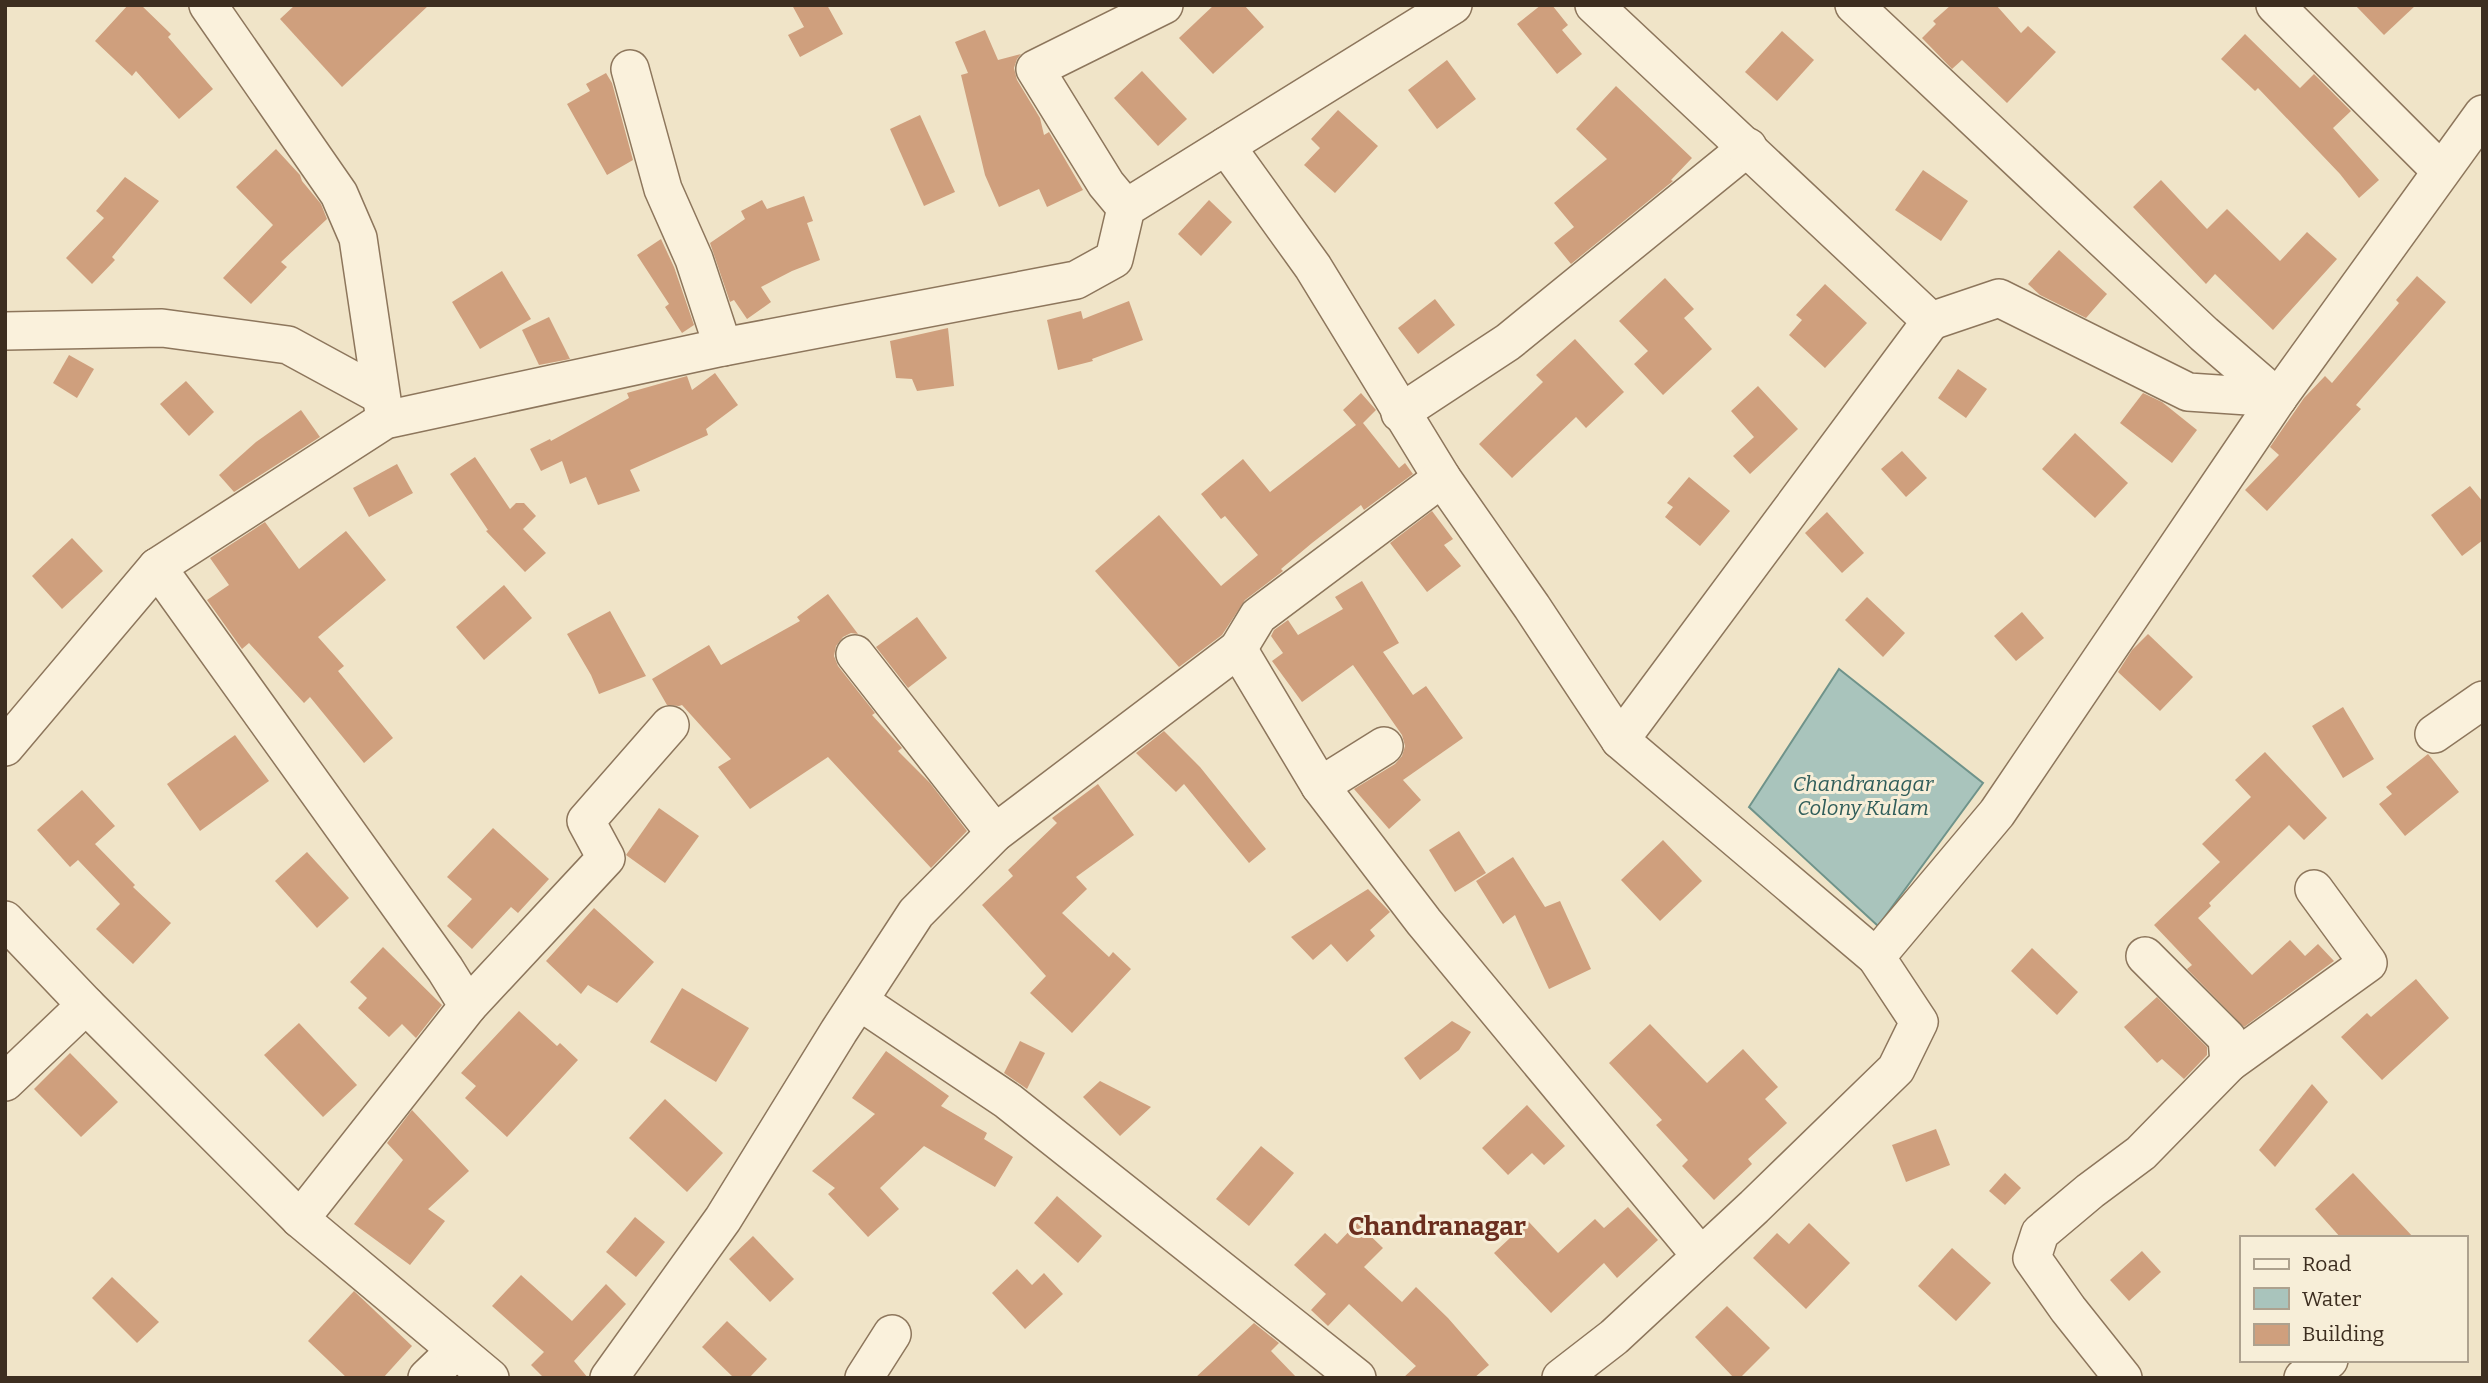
<svg xmlns="http://www.w3.org/2000/svg" width="2488" height="1383" viewBox="0 0 2488 1383" font-family="Bitter,serif">
<style>
.water{fill:#a9c4bc;stroke:#6f938a;stroke-width:2}
.building{fill:#cf9f7d}
.lines{fill:none;stroke-linecap:round;stroke-linejoin:round}
.minor-casing{stroke:#8d765c;stroke-width:40}
.minor{stroke:#faf1dc;stroke-width:37}
.labels{text-anchor:middle;stroke-width:6;stroke-linejoin:round;paint-order:stroke}
.water-label{font-size:21px;font-style:italic;fill:#2f5d5a;stroke:#f7eed8}
.district-label{font-size:26px;font-weight:bold;fill:#6b2e1e;stroke:#f7eed8}
</style>
<rect width="100%" height="100%" fill="#f0e4c8"/>
<!-- water -->
<polygon class="water" points="1839,669 1983,783 1878,926 1749,807"/>
<!-- building -->
<g class="building">
<polygon points="128,5 141,5 171,34 168,37 213,89 179,119 136,71 132,76 95,41"/>
<polygon points="295,5 429,5 342,87 280,19"/>
<polygon points="792,5 827,5 843,34 800,57 788,35 804,27"/>
<polygon points="1214,5 1244,5 1264,27 1213,74 1179,38"/>
<polygon points="1541,5 1552,5 1568,25 1562,30 1582,54 1557,74 1517,24"/>
<polygon points="1951,5 1996,5 2021,33 2028,26 2056,52 2007,103 1962,60 1952,69 1922,38 1936,24 1933,21"/>
<polygon points="2355,5 2416,5 2384,35"/>
<polygon points="985,30 998,60 1021,54 1017,59 1014,68 1017,80 1040,118 1044,135 1049,132 1083,190 1047,207 1039,189 999,207 985,175 961,75 968,73 955,42"/>
<polygon points="1782,31 1814,60 1777,101 1745,72"/>
<polygon points="2245,34 2300,88 2314,74 2351,111 2333,128 2379,180 2359,198 2340,174 2258,88 2255,91 2221,59"/>
<polygon points="1447,60 1476,99 1437,129 1408,90"/>
<polygon points="1142,71 1187,119 1158,146 1114,98"/>
<polygon points="606,73 612,83 633,160 607,175 567,104 590,91 586,84"/>
<polygon points="1616,86 1692,158 1671,180 1673,181 1571,264 1554,243 1574,227 1554,203 1607,159 1576,129"/>
<polygon points="1338,110 1378,146 1335,193 1304,165 1320,148 1311,139"/>
<polygon points="920,115 955,192 924,206 890,129"/>
<polygon points="276,149 300,175 302,181 321,204 327,219 281,262 287,267 251,304 223,278 273,225 236,187"/>
<polygon points="1923,170 1968,201 1941,241 1895,210"/>
<polygon points="125,177 159,201 112,257 115,260 92,284 66,258 104,218 96,211"/>
<polygon points="2161,180 2207,229 2227,209 2280,261 2307,232 2337,259 2273,330 2215,274 2206,284 2133,207"/>
<polygon points="804,196 813,221 807,223 820,260 792,271 761,287 771,302 747,319 734,300 730,302 710,243 745,219 741,211 762,200 767,209"/>
<polygon points="1209,200 1232,222 1201,256 1178,234"/>
<polygon points="661,239 674,267 694,325 682,333 665,307 669,304 637,255"/>
<polygon points="2059,250 2107,294 2086,318 2040,295 2028,284"/>
<polygon points="502,271 531,319 480,349 452,302"/>
<polygon points="2417,276 2446,302 2356,405 2361,409 2267,511 2245,490 2279,455 2270,447 2304,398 2325,376 2332,383 2399,303 2396,300"/>
<polygon points="1665,278 1694,309 1684,318 1712,349 1663,395 1634,364 1648,351 1619,321"/>
<polygon points="1825,284 1867,323 1825,368 1789,335 1802,320 1796,315"/>
<polygon points="1435,299 1455,325 1418,354 1398,328"/>
<polygon points="1129,301 1143,340 1092,359 1093,361 1058,370 1047,320 1081,311 1083,319"/>
<polygon points="549,317 570,359 539,365 522,330"/>
<polygon points="948,328 954,386 917,391 912,379 896,378 890,341"/>
<polygon points="1575,339 1624,392 1586,428 1576,417 1512,478 1479,444 1543,382 1536,375"/>
<polygon points="69,355 94,369 77,398 53,383"/>
<polygon points="1958,369 1987,389 1966,418 1938,398"/>
<polygon points="715,373 738,405 706,429 708,435 630,470 640,491 598,505 586,477 570,484 562,461 541,471 530,449 550,439 551,441 629,398 627,393 687,376 692,390"/>
<polygon points="186,381 214,412 189,436 160,404"/>
<polygon points="1758,386 1798,429 1750,474 1733,456 1754,437 1731,411"/>
<polygon points="1361,393 1376,410 1363,423 1399,468 1405,463 1413,474 1364,510 1361,505 1312,543 1281,569 1283,571 1245,600 1222,635 1179,667 1095,571 1159,515 1221,586 1258,555 1225,516 1221,519 1201,494 1243,459 1270,492 1356,425 1343,410"/>
<polygon points="2143,393 2162,402 2197,430 2172,463 2120,423"/>
<polygon points="301,410 320,437 234,492 219,475 256,442"/>
<polygon points="2075,433 2128,483 2095,518 2042,469"/>
<polygon points="1902,451 1927,478 1906,497 1881,469"/>
<polygon points="475,457 510,509 516,503 524,503 536,516 523,529 546,553 525,572 486,531 488,530 450,474"/>
<polygon points="397,464 413,493 369,517 353,488"/>
<polygon points="1689,477 1730,511 1700,546 1665,517 1673,507 1667,503"/>
<polygon points="2470,486 2483,502 2483,540 2462,556 2431,515"/>
<polygon points="1432,511 1453,539 1444,545 1461,566 1427,592 1390,543"/>
<polygon points="1827,512 1864,553 1842,573 1805,533"/>
<polygon points="265,522 299,569 346,531 386,580 318,637 344,666 338,671 393,738 364,763 310,697 304,703 249,643 242,649 207,600 229,585 210,558"/>
<polygon points="72,538 103,571 62,609 32,576"/>
<polygon points="1362,581 1399,643 1383,652 1413,695 1426,686 1463,738 1403,780 1421,800 1389,829 1354,789 1395,764 1402,756 1405,746 1402,735 1353,665 1302,702 1272,661 1283,653 1271,636 1274,630 1288,620 1298,635 1343,609 1335,597"/>
<polygon points="504,585 532,618 484,660 456,627"/>
<polygon points="828,594 858,634 851,633 843,637 836,646 834,656 838,666 875,713 872,715 902,748 898,751 930,783 967,831 931,868 828,757 750,809 718,767 731,759 682,705 679,706 667,705 652,679 709,645 721,665 800,621 797,617"/>
<polygon points="1867,597 1905,633 1883,657 1845,620"/>
<polygon points="610,611 646,676 599,694 591,675 567,634"/>
<polygon points="2022,612 2044,638 2016,661 1994,636"/>
<polygon points="917,617 947,658 908,688 876,647"/>
<polygon points="2148,634 2193,677 2160,711 2118,672 2132,650"/>
<polygon points="2343,707 2374,759 2343,778 2312,726"/>
<polygon points="1164,731 1200,767 1266,849 1249,863 1184,784 1176,792 1136,753"/>
<polygon points="235,735 269,781 200,831 167,784"/>
<polygon points="2265,752 2327,818 2304,840 2289,825 2209,903 2211,906 2198,918 2252,975 2290,940 2305,956 2318,944 2334,961 2244,1027 2187,969 2192,965 2154,925 2220,862 2202,844 2251,797 2235,780"/>
<polygon points="2428,754 2459,792 2405,836 2379,804 2392,794 2386,787"/>
<polygon points="1098,784 1134,835 1076,877 1087,889 1062,913 1109,957 1113,952 1131,969 1072,1033 1030,993 1046,976 982,905 1013,876 1008,870 1057,823 1052,818"/>
<polygon points="82,790 115,826 95,844 135,885 133,887 171,923 133,964 96,929 120,904 78,860 70,867 37,830"/>
<polygon points="659,808 699,836 665,883 626,855"/>
<polygon points="493,828 549,879 518,913 511,907 472,949 447,926 472,899 447,877"/>
<polygon points="1459,831 1486,873 1455,892 1429,850"/>
<polygon points="1663,840 1702,881 1660,921 1621,880"/>
<polygon points="307,852 349,898 317,928 275,881"/>
<polygon points="1513,857 1545,907 1560,901 1591,969 1549,989 1515,915 1503,924 1476,881"/>
<polygon points="1368,889 1390,912 1370,930 1375,936 1347,962 1331,944 1313,960 1291,937"/>
<polygon points="594,908 654,962 617,1003 588,985 581,994 546,961"/>
<polygon points="383,947 442,1005 416,1038 402,1024 389,1037 358,1008 367,998 350,982"/>
<polygon points="2032,948 2078,992 2057,1015 2011,971"/>
<polygon points="2416,979 2449,1018 2382,1080 2341,1037 2367,1013 2371,1017"/>
<polygon points="682,988 749,1028 716,1082 650,1042"/>
<polygon points="2157,997 2207,1047 2207,1055 2184,1079 2162,1059 2157,1063 2124,1027"/>
<polygon points="519,1011 557,1046 560,1043 578,1060 507,1137 465,1098 476,1086 461,1073"/>
<polygon points="1452,1021 1471,1032 1459,1050 1420,1080 1404,1058"/>
<polygon points="299,1023 357,1085 323,1117 264,1055"/>
<polygon points="1650,1024 1707,1083 1743,1049 1778,1087 1765,1099 1787,1123 1748,1159 1752,1164 1714,1200 1682,1166 1688,1160 1656,1125 1662,1120 1609,1063"/>
<polygon points="1020,1041 1045,1053 1027,1089 1004,1073"/>
<polygon points="886,1051 949,1096 941,1106 987,1133 984,1139 1013,1157 995,1187 924,1146 880,1188 899,1209 868,1237 828,1194 835,1188 812,1171 875,1114 852,1098"/>
<polygon points="70,1053 118,1102 81,1137 34,1089"/>
<polygon points="1100,1081 1151,1107 1120,1136 1083,1097"/>
<polygon points="2312,1084 2328,1102 2275,1167 2259,1150"/>
<polygon points="665,1099 723,1153 687,1192 629,1138"/>
<polygon points="1527,1105 1565,1146 1544,1165 1532,1153 1508,1175 1482,1148"/>
<polygon points="412,1110 469,1171 428,1209 445,1221 410,1265 354,1224 403,1160 387,1143"/>
<polygon points="1936,1129 1950,1165 1906,1182 1892,1145"/>
<polygon points="1261,1146 1294,1173 1249,1226 1216,1199"/>
<polygon points="2005,1173 2021,1188 2005,1205 1989,1191"/>
<polygon points="2353,1173 2414,1238 2341,1238 2315,1209"/>
<polygon points="1057,1196 1102,1236 1078,1263 1034,1223"/>
<polygon points="1628,1207 1658,1240 1617,1278 1604,1263 1551,1313 1494,1253 1528,1221 1558,1253 1595,1219 1604,1228"/>
<polygon points="635,1217 665,1242 636,1277 606,1252"/>
<polygon points="1357,1223 1383,1248 1364,1267 1402,1302 1416,1287 1448,1318 1489,1365 1474,1378 1403,1378 1416,1366 1349,1304 1328,1326 1311,1310 1326,1294 1294,1265 1325,1233 1337,1244"/>
<polygon points="1809,1223 1850,1263 1806,1309 1753,1258 1777,1233 1789,1244"/>
<polygon points="753,1236 794,1279 770,1302 729,1259"/>
<polygon points="1952,1248 1991,1283 1956,1321 1918,1286"/>
<polygon points="2142,1251 2161,1272 2129,1301 2110,1280"/>
<polygon points="1017,1269 1032,1285 1044,1273 1063,1294 1025,1329 992,1293"/>
<polygon points="521,1275 572,1321 606,1284 626,1304 574,1361 588,1378 544,1378 531,1365 544,1352 492,1306"/>
<polygon points="112,1277 159,1322 137,1343 92,1298"/>
<polygon points="354,1291 412,1346 383,1378 347,1378 308,1341"/>
<polygon points="1727,1306 1770,1348 1740,1378 1734,1378 1695,1337"/>
<polygon points="727,1321 767,1359 749,1378 734,1378 702,1347"/>
<polygon points="1254,1323 1279,1343 1271,1351 1297,1378 1195,1378"/>
</g>
<g class="lines">
<!-- minor casing -->
<g class="minor-casing">
<g id="minor">
<polyline points="208,5 339,194 358,238 385,420"/>
<polyline points="1854,5 2204,334 2278,398"/>
<polyline points="2275,5 2441,171"/>
<polyline points="630,69 663,189 694,259 723,347"/>
<polyline points="1226,146 1313,267 1442,478 1532,607 1620,740"/>
<polyline points="1126,208 1106,184 1035,69 1164,5"/>
<polyline points="1931,321 1999,298 2188,392 2278,398"/>
<polyline points="5,331 162,328 288,345 380,395"/>
<polyline points="1400,413 1508,342 1748,147"/>
<polyline points="1238,649 1258,616 1442,478"/>
<polyline points="855,654 995,833"/>
<polyline points="2434,734 2483,700"/>
<polyline points="5,747 157,567"/>
<polyline points="1320,786 1424,922 1701,1256"/>
<polyline points="5,920 86,1005 5,1082"/>
<polyline points="1876,957 1997,813 2278,398 2483,114"/>
<polyline points="859,1001 1008,1101 1357,1378"/>
<polyline points="86,1005 300,1219"/>
<polyline points="468,1006 606,858 586,821 670,725"/>
<polyline points="2229,1063 2368,963 2314,889"/>
<polyline points="427,1378 456,1350"/>
<polyline points="490,1378 300,1219 468,1006 445,969 157,567 385,420 723,347 1076,280 1114,259 1126,208 1453,5"/>
<polyline points="609,1378 723,1219 839,1031 916,913 995,833 1238,649 1320,786 1384,746"/>
<polyline points="864,1378 892,1334"/>
<polyline points="1561,1378 1614,1337 1754,1207 1896,1069 1919,1022 1876,957 1620,740 1931,321 1594,5"/>
<polyline points="2123,1378 2068,1309 2032,1258 2040,1233 2090,1191 2141,1153 2229,1063 2227,1038 2145,956"/>
<polyline points="2303,1378 2329,1360"/>
</g>
</g>
<!-- minor -->
<use href="#minor" class="minor"/>
</g>
<g class="labels">
<!-- water labels -->
<g class="water-label">
<text x="1863" y="791">Chandranagar<tspan x="1863" dy="24">Colony Kulam</tspan></text>
</g>
<!-- district labels -->
<g class="district-label">
<text x="1437" y="1235">Chandranagar</text>
</g>
</g>
<!-- border -->
<rect width="2488" height="1383" fill="none" stroke="#3d2e20" stroke-width="14"/>
<!-- legend -->
<rect x="2240" y="1236" width="228" height="126" fill="#f7eed8" stroke="#ada18e" stroke-width="2"/>
<rect x="2254" y="1259" width="35" height="10" fill="#faf1dc" stroke="#ada18e" stroke-width="2"/>
<text x="2302" y="1271" font-size="21" fill="#3d2e20">Road</text>
<rect x="2254" y="1288" width="35" height="21" fill="#a9c4bc" stroke="#ada18e" stroke-width="2"/>
<text x="2302" y="1306" font-size="21" fill="#3d2e20">Water</text>
<rect x="2254" y="1324" width="35" height="21" fill="#cf9f7d" stroke="#ada18e" stroke-width="2"/>
<text x="2302" y="1341" font-size="21" fill="#3d2e20">Building</text>
</svg>
